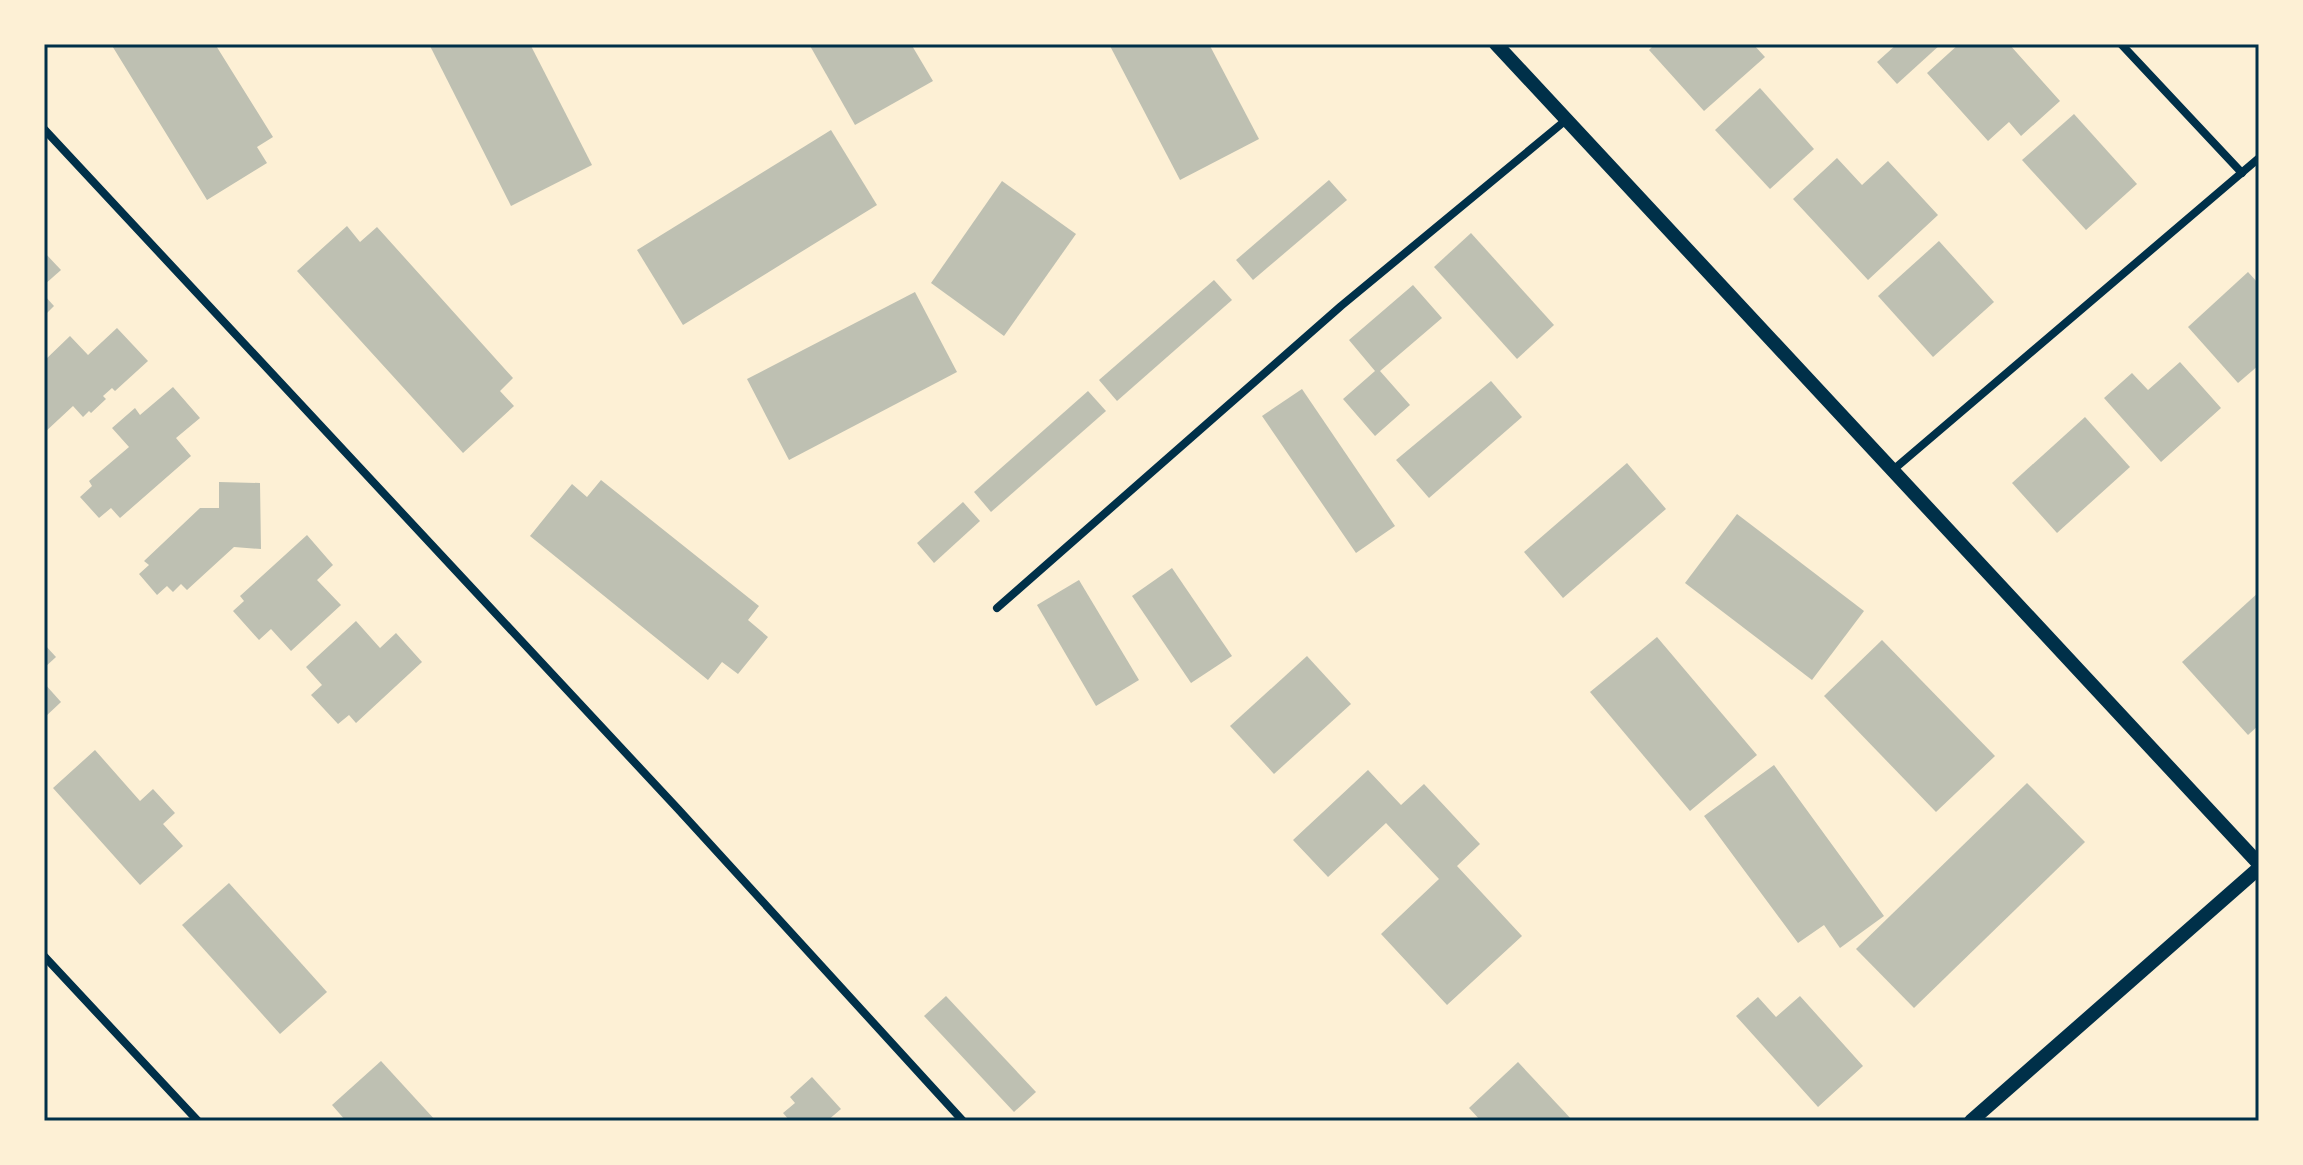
<svg xmlns="http://www.w3.org/2000/svg" width="2303" height="1165" viewBox="0 0 2303 1165" font-family="'Sofia Sans Condensed',sans-serif">
<style>
.building{fill:#bec0b2}
.lines{fill:none;stroke-linecap:round;stroke-linejoin:round}
.minor{stroke:#003049;stroke-width:8}
.tertiary{stroke:#003049;stroke-width:14}
.neatline{fill:none;stroke:#003049;stroke-width:3}
</style>
<rect width="100%" height="100%" fill="#fdf0d5"/>
<!-- building -->
<g class="building">
<polygon points="111,44 215,44 273,137 257,147 267,163 207,200"/>
<polygon points="429,44 530,44 592,165 511,206"/>
<polygon points="809,44 911,44 933,81 855,125"/>
<polygon points="1109,44 1209,44 1259,139 1180,180"/>
<polygon points="1655,44 1753,44 1765,57 1704,111 1649,50"/>
<polygon points="1897,44 1941,44 1897,84 1877,62"/>
<polygon points="1959,44 2009,44 2060,101 2021,136 2009,122 1988,141 1927,73"/>
<polygon points="1760,88 1814,149 1770,189 1715,130"/>
<polygon points="2074,114 2137,184 2086,230 2022,160"/>
<polygon points="831,130 877,205 683,325 637,250"/>
<polygon points="1837,158 1862,185 1888,161 1938,215 1868,280 1793,199"/>
<polygon points="1329,180 1347,200 1253,280 1236,260"/>
<polygon points="1002,181 1076,234 1004,336 931,283"/>
<polygon points="347,226 360,242 377,227 513,378 500,391 514,406 463,453 297,271"/>
<polygon points="1471,233 1554,325 1517,359 1434,267"/>
<polygon points="1939,241 1994,302 1933,357 1878,296"/>
<polygon points="44,252 61,270 44,285"/>
<polygon points="2248,272 2259,284 2259,365 2238,383 2188,327"/>
<polygon points="1214,280 1232,300 1117,401 1099,380"/>
<polygon points="1413,285 1442,318 1380,371 1410,405 1375,436 1343,399 1375,371 1349,340"/>
<polygon points="915,292 957,372 789,460 747,379"/>
<polygon points="44,295 54,306 44,316"/>
<polygon points="117,328 148,361 115,391 112,388 103,396 106,399 91,413 89,411 83,417 73,406 44,433 44,361 70,336 88,355"/>
<polygon points="2180,362 2221,408 2161,462 2104,398 2132,373 2148,390"/>
<polygon points="1491,381 1522,417 1429,498 1396,460"/>
<polygon points="173,387 200,418 176,438 191,456 120,518 111,508 99,518 80,497 92,486 89,481 129,447 112,428 135,408 140,415"/>
<polygon points="1302,389 1395,526 1356,553 1262,416"/>
<polygon points="1088,391 1106,411 991,512 974,492"/>
<polygon points="2085,417 2130,467 2057,533 2012,483"/>
<polygon points="1627,463 1666,509 1563,598 1524,552"/>
<polygon points="601,480 759,606 748,620 768,637 738,674 722,662 708,680 530,536 572,484 587,497"/>
<polygon points="219,482 260,483 261,549 234,547 187,590 181,584 173,592 167,586 157,595 139,574 149,565 144,561 200,508 219,508"/>
<polygon points="963,502 980,521 934,563 917,543"/>
<polygon points="1737,514 1864,611 1812,680 1685,583"/>
<polygon points="307,535 333,565 317,580 341,605 291,651 271,629 259,640 233,611 244,601 240,596"/>
<polygon points="1172,568 1232,656 1191,683 1132,596"/>
<polygon points="1079,580 1139,680 1096,706 1037,605"/>
<polygon points="2259,592 2259,725 2248,735 2182,662"/>
<polygon points="356,621 380,648 396,633 422,662 356,723 349,715 338,724 311,695 322,685 306,667"/>
<polygon points="1657,637 1757,755 1690,811 1590,692"/>
<polygon points="1882,640 1995,756 1936,812 1824,696"/>
<polygon points="44,644 56,657 44,668"/>
<polygon points="1307,656 1351,704 1274,774 1230,726"/>
<polygon points="44,683 61,702 44,718"/>
<polygon points="95,750 140,801 153,789 175,813 163,824 183,846 140,885 53,788"/>
<polygon points="1774,765 1884,916 1840,948 1824,925 1798,943 1704,816"/>
<polygon points="1368,770 1401,805 1424,784 1480,844 1457,866 1522,936 1447,1005 1381,934 1439,879 1386,823 1328,877 1293,840"/>
<polygon points="2027,783 2085,842 1914,1008 1856,949"/>
<polygon points="229,883 327,992 280,1034 182,925"/>
<polygon points="946,996 1036,1092 1014,1112 924,1016"/>
<polygon points="1800,996 1863,1066 1818,1107 1736,1016 1758,997 1776,1017"/>
<polygon points="381,1061 436,1121 346,1121 332,1105"/>
<polygon points="1518,1062 1573,1121 1481,1121 1469,1108"/>
<polygon points="812,1077 841,1109 827,1121 790,1121 783,1113 795,1103 790,1097"/>
</g>
<g class="lines">
<!-- minor -->
<g class="minor">
<polyline points="2121,44 2242,173"/>
<polyline points="44,129 678,809 963,1121"/>
<polyline points="1893,470 2259,158"/>
<polyline points="997,608 1341,306 1566,120"/>
<polyline points="44,956 198,1121"/>
</g>
<!-- tertiary -->
<g class="tertiary">
<polyline points="1496,44 2259,864"/>
<polyline points="1971,1121 2259,868"/>
</g>
</g>
<!-- border -->
<rect width="2303" height="1165" fill="none" stroke="#fdf0d5" stroke-width="92"/>
<rect x="46" y="46" width="2211" height="1073" class="neatline"/>
</svg>
